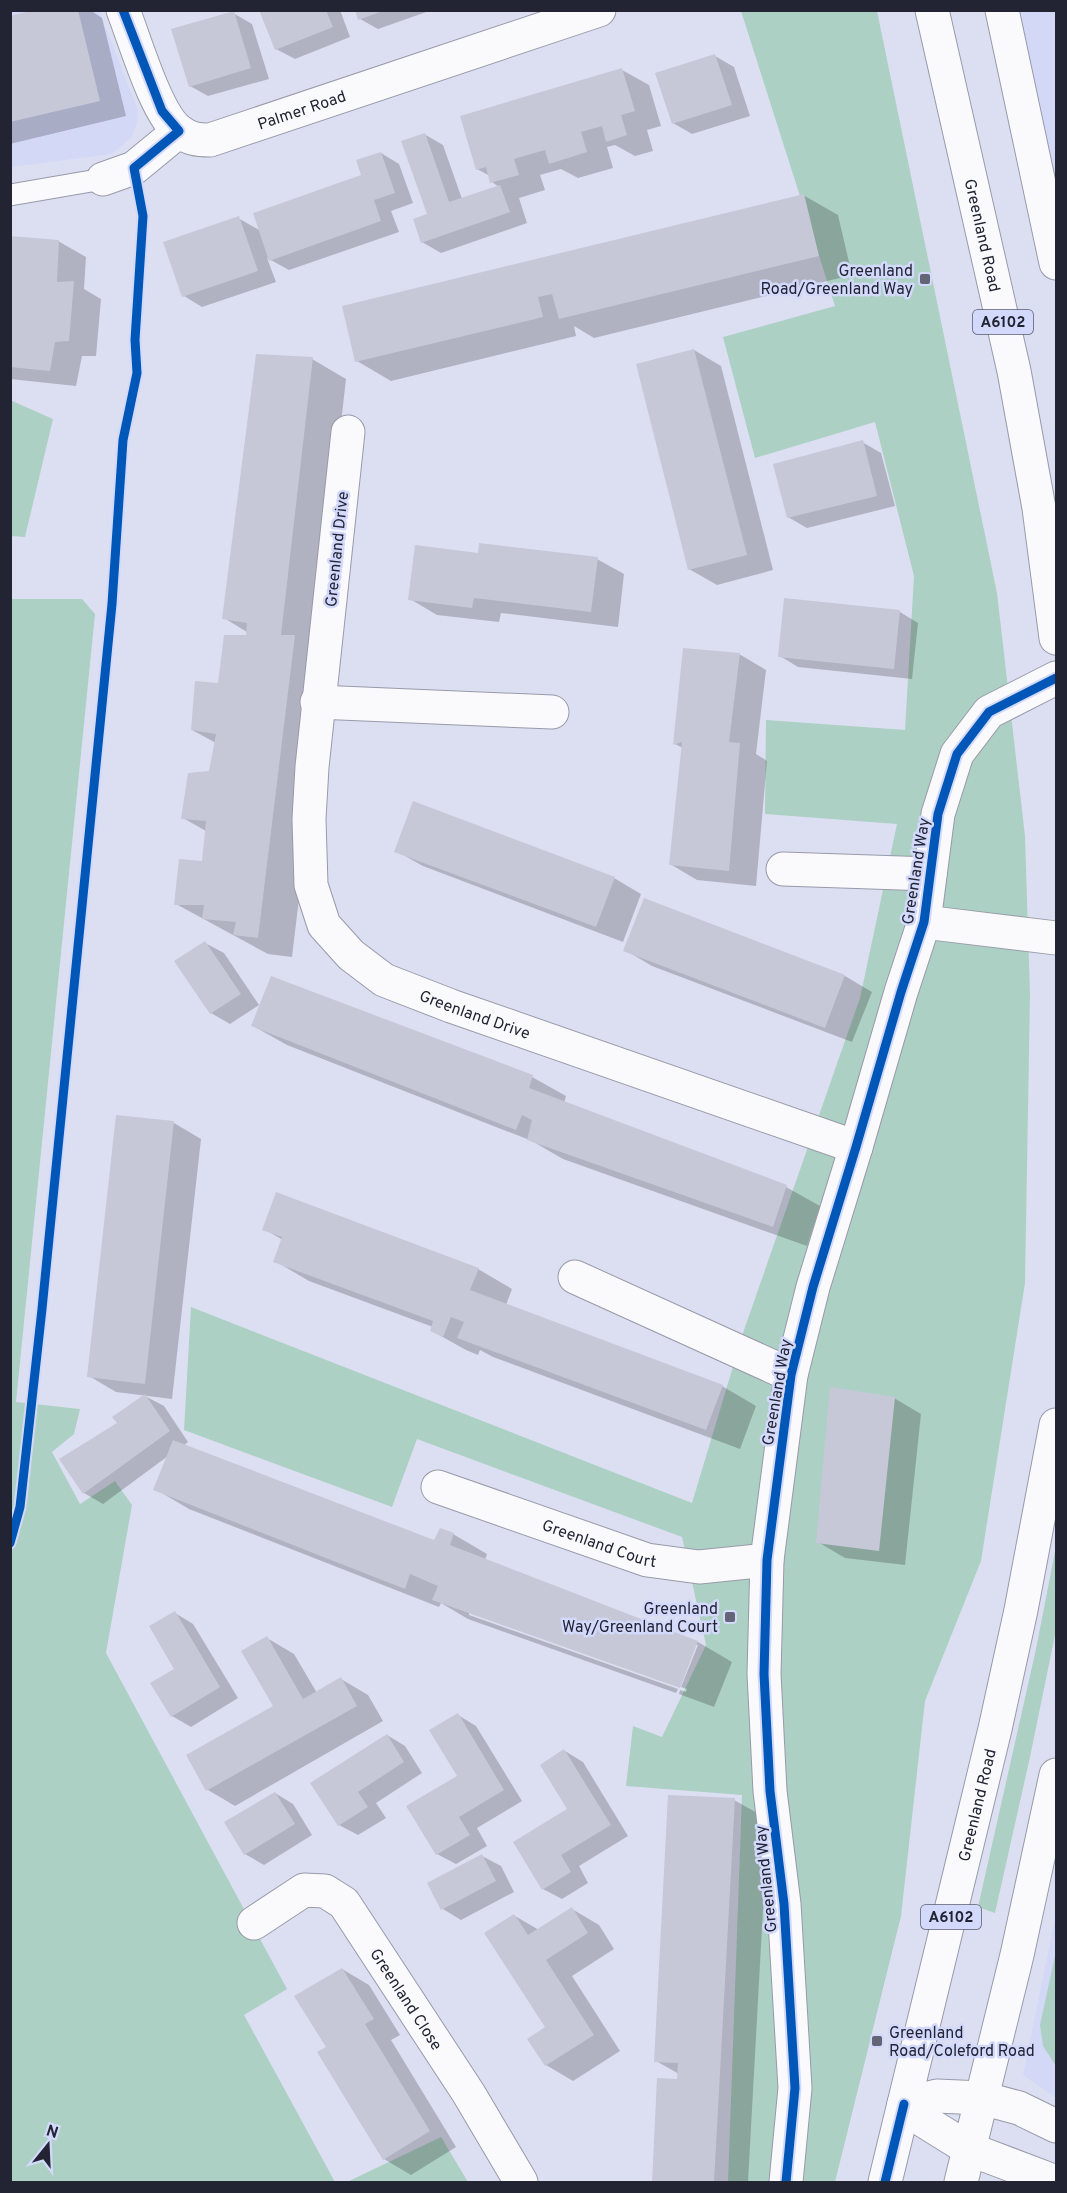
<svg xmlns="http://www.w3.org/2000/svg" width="1067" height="2193" viewBox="0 0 1067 2193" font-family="Overpass,sans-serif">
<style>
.built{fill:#d2d8f6}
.green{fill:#add0c4}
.shadow{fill:#0003}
.building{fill:#c6c8d8}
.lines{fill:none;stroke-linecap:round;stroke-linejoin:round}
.lane-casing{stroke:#989aa9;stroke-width:23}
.street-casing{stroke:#989aa9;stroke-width:35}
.highway-casing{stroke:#989aa9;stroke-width:35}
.lane{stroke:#fafafd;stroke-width:21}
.street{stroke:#fafafd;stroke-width:33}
.highway{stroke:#fafafd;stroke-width:33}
.cycleway-casing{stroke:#d3d9fb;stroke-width:13}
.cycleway{stroke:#0057b8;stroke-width:9}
.poi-dot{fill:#636576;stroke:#d3d9fb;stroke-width:2}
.labels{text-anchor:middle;stroke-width:5;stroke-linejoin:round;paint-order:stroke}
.shield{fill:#d3d9fb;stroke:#575a70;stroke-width:1.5}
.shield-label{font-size:15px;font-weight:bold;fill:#222434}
.street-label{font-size:16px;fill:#222434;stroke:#d3d9fb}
.poi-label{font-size:16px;fill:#222434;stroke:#d3d9fb;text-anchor:end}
</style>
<rect width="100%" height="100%" fill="#dcdff2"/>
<!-- built -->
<g class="built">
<polygon points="10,11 99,11 138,110 137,124 131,138 111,154 11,167"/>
<polygon points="1013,11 1056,11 1056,245"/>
<polygon points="1056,1914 1056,2098 1023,2075"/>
</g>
<!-- green -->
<g class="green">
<polygon points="741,11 877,11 997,593 1025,836 1030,994 1025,1283 981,1561 925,1701 901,1916 835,2182 728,2182 742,1795 626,1786 633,1726 662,1737 706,1645 682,1537 417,1439 392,1507 184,1430 191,1307 692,1503 744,1330 860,998 897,824 765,814 766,720 905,730 914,576 875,422 755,458 723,337 835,306"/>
<polygon points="10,400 53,419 25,537 11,536"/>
<polygon points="10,599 82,599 95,614 16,1402 80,1409 74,1434 52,1452 80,1504 115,1481 132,1505 106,1653 287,1989 244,2015 335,2182 11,2182"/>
<polygon points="1056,1546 1056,1630 1030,1757 995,1913 978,1907 1036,1649"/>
<polygon points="1056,1951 1056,2066 1043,2046 1040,2025"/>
<polygon points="441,2137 468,2182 347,2182"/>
</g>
<!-- shadow -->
<g class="shadow">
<polygon points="41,10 90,10 102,18 126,116 10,144 10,18"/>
<polygon points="261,10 340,10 350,37 295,59 276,49"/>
<polygon points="357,10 432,10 378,29 360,19"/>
<polygon points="233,13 252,24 269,79 208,96 190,86"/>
<polygon points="715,56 734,67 750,116 692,134 673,123"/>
<polygon points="622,70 649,85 661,126 647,130 653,151 635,156 615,145 607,147 613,168 578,178 561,169 540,175 545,190 519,198 527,223 441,253 422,242 429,215 424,134 443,145 462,199 499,187 492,182 490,176 477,169"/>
<polygon points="381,153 399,164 413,203 391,211 399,232 289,270 267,258 276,282 202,307 184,296 238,218 261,231 363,176"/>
<polygon points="803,195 838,215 852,275 594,338 574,326 576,336 391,381 357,361"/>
<polygon points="10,237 58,241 86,257 84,289 101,299 96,356 82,356 76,386 10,379"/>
<polygon points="694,350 721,366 773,570 717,585 689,569"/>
<polygon points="312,359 346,379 315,649 328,656 292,957 268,954 176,904 203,862 206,831 183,818 211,773 216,743 192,730 247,636 247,632 224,618"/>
<polygon points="862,442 881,453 895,506 807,528 788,517"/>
<polygon points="479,555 597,559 624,574 618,627 501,613 499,622 437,615 410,599"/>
<polygon points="900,612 918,623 912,679 798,667 780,656"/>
<polygon points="739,654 766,670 756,754 767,761 756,886 697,880 670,864 683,748 675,744"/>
<polygon points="396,851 614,878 641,894 623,942 423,866"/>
<polygon points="205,943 224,953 259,1005 230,1024 211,1013 176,962"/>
<polygon points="625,950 845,976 872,992 852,1042 652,966"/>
<polygon points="253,1026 532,1077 566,1096 564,1103 786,1187 820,1206 807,1246 563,1159 532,1141 287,1045"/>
<polygon points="117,1116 174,1123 201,1139 172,1399 116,1392 89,1376"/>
<polygon points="264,1229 478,1269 512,1289 506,1305 722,1386 756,1406 740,1449 493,1357 480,1350 478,1355 466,1350 432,1331 433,1327 309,1281 275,1261 283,1240"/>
<polygon points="145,1396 164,1406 188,1442 183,1446 435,1542 453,1534 487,1554 485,1560 698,1642 732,1662 714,1707 679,1694 680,1690 686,1692 687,1689 681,1687 698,1645 469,1611 469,1615 678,1689 676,1693 468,1619 441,1603 439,1607 189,1509 155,1489 168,1456 103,1504 84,1493 61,1460 119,1424"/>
<polygon points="894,1398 921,1414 905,1565 845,1558 818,1542"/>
<polygon points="175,1613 193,1624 238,1698 191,1727 172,1716 176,1669"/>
<polygon points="267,1638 294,1654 317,1693 341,1679 368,1695 383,1721 235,1806 208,1790 188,1756 275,1707"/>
<polygon points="458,1715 476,1726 522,1801 477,1828 487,1846 456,1864 437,1854 459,1776"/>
<polygon points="387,1735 405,1746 422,1773 376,1803 386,1818 358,1835 339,1825"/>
<polygon points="565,1751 583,1762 628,1836 579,1866 588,1883 562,1899 543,1889 569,1810"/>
<polygon points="275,1793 293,1804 312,1835 264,1865 245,1854"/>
<polygon points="734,1800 768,1819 748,2182 653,2182 659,2080 678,2081 679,2074 656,2061"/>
<polygon points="482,1856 501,1866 514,1892 461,1920 443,1909"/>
<polygon points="572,1909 599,1925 614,1949 572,1976 620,2051 573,2081 546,2065 529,2039 547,2028 515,1916 539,1930"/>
<polygon points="342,1969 369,1985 400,2035 391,2040 456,2147 411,2175 384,2159"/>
</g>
<!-- building -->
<g class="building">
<polygon points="35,10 78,10 100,101 10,122 10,16"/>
<polygon points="259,10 326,10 333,27 275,50"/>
<polygon points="355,10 383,10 383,11 358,20"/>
<polygon points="234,11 251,68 189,87 171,29"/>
<polygon points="715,54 732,105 672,124 655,73"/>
<polygon points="622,68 635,111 621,115 627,135 606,142 602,126 581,132 587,152 549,164 545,150 514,159 519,175 490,183 486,167 476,170 460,116"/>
<polygon points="425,133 449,202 500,185 510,212 421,243 413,219 427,214 401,141"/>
<polygon points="381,152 395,193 374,200 381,221 269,261 253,213 361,175 356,160"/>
<polygon points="804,194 819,256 559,319 552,294 538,297 543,317 355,362 342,306"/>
<polygon points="239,216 258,271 182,297 163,242"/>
<polygon points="10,236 59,240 57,282 74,281 69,341 55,342 50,371 10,367"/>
<polygon points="694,349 747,555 688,570 636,364"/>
<polygon points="256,354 313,357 281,635 295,635 258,938 233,935 236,922 202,919 204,905 174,905 179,859 202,861 206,821 181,819 188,773 209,771 216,734 191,730 195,681 218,683 224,635 246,635 247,623 222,619"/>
<polygon points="863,440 877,496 787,518 773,464"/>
<polygon points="479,543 598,557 591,612 474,598 472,608 408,600 415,545 478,553"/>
<polygon points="784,598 900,610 894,669 778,657"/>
<polygon points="683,648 740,653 729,742 740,743 729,871 669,865 682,742 673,745"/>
<polygon points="413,801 615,877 596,927 394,852"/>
<polygon points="644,898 845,975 825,1028 623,951"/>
<polygon points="205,941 241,994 210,1014 174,961"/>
<polygon points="271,976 533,1075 529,1088 787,1185 773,1227 527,1140 532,1120 522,1115 516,1130 251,1026"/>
<polygon points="116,1115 174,1121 145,1384 87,1377"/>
<polygon points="276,1192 479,1268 470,1290 723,1385 706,1430 457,1338 464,1322 451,1317 443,1337 430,1331 433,1321 273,1262 282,1237 262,1230"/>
<polygon points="830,1387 895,1397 879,1551 816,1543"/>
<polygon points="145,1394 170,1431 83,1494 59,1459 117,1423 112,1417"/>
<polygon points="173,1440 434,1540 440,1528 454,1533 450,1545 698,1641 680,1688 432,1600 438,1586 410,1574 405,1589 153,1490"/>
<polygon points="175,1611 220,1687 171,1717 150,1683 174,1669 149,1626"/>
<polygon points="267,1636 303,1699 341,1677 357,1706 206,1791 186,1755 273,1706 241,1651"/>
<polygon points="458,1713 504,1790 459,1817 470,1835 436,1855 406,1806 457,1776 429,1730"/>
<polygon points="387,1734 404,1762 358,1792 368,1807 338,1826 310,1783"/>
<polygon points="564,1749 611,1825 561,1855 571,1872 542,1890 513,1842 567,1809 540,1765"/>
<polygon points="275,1792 295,1824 244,1855 224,1822"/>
<polygon points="668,1795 735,1798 714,2182 652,2182 657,2078 677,2079 678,2063 654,2062"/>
<polygon points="482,1854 496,1881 441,1910 427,1883"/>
<polygon points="572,1907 588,1933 546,1960 594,2035 545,2066 527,2039 545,2027 484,1933 514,1914 528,1935"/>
<polygon points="342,1968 374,2019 365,2024 430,2131 383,2160 317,2052 326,2047 294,1996"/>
</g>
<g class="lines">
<!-- lane casing -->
<g class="lane-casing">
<polyline id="lane" points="10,195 103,179"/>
</g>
<!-- street casing -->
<g class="street-casing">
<g id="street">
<path id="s1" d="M 123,10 C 135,40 156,114 179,131 C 189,139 198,140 210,140 L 599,10"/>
<polyline points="103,179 134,168 179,131"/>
<path id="s2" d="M 348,432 L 312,767 L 309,819 L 311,885 L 324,925 L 351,955 L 384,980 L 451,1006 L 856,1147"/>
<polyline points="317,702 552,712"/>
<polyline points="783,869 930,874"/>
<polyline points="924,922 1056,938"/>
<polyline points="575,1277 791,1375"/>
<path id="s3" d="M 438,1487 L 647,1560 L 699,1567 L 767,1560"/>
<path id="s4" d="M 254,1923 L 304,1890 L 325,1891 L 344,1903 L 469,2094 L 521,2182"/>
<polyline points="982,2098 1019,2108 1056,2126"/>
<polyline points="969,2149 1056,2182"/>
<polyline points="786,2182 795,2088 784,1904 770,1791 764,1674 767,1560 791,1375 813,1287 856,1147 901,992 924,922 938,814 957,754 989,712 1056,678"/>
</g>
</g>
<!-- highway casing -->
<g class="highway-casing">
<g id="highway">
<path id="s5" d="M 932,10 L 1014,371 L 1039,508 L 1056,638"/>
<polyline points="1002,10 1056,263"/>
<polyline points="904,2104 924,2121 969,2149"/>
<polyline points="904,2104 937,2096 982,2098"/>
<path id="s6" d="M 885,2182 L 995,1729 L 1021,1610 L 1056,1425"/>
<polyline points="961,2182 1017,1955 1056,1775"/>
</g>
</g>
<!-- lane -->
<use href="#lane" class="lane"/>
<!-- street -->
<use href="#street" class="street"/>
<!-- highway -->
<use href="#highway" class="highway"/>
<!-- cycleway casing -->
<g class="cycleway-casing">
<g id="cycleway">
<polyline points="10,1543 20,1507 42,1309 112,604 123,440 137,373 135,340 143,216 134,168 179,131 162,111 123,10"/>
<polyline points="786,2182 795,2088 784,1904 770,1791 764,1674 767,1560 791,1375 813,1287 856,1147 901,992 924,922 938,814 957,754 989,712 1056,678"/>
<polyline points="885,2182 904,2104"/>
</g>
</g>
<!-- cycleway -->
<use href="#cycleway" class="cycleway"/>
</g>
<!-- markers -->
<g class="poi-dot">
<rect x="919" y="273" width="12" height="12" rx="3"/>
<rect x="724" y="1611" width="12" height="12" rx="3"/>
<rect x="871" y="2035" width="12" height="12" rx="3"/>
</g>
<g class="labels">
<!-- shield labels -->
<g class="shield">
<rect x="973" y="310" width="60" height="24" rx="4.5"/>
<rect x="921" y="1905" width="60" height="24" rx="4.5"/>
</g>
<g class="shield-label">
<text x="1003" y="327">A6102</text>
<text x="951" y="1922">A6102</text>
</g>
<!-- street labels -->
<g class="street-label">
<text dy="6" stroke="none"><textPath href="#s1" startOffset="264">Palmer Road</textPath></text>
<text dy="6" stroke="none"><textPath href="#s5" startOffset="231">Greenland Road</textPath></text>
<text transform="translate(336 549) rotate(-84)" y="6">Greenland Drive</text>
<text transform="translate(915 871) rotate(-81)" y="6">Greenland Way</text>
<text dy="6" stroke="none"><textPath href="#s2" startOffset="676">Greenland Drive</textPath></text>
<text transform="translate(776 1392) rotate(-80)" y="6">Greenland Way</text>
<text dy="6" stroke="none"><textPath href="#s3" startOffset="171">Greenland Court</textPath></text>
<text dy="6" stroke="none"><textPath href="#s6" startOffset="388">Greenland Road</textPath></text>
<text transform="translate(765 1879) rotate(-96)" y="6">Greenland Way</text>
<text dy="6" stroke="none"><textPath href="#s4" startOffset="218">Greenland Close</textPath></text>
</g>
<!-- poi labels -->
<g class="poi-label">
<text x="913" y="276">Greenland<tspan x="913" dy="18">Road/Greenland Way</tspan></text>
<text x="718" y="1614">Greenland<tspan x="718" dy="18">Way/Greenland Court</tspan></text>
<text x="889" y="2038" text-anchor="start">Greenland<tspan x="889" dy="18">Road/Coleford Road</tspan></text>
</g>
</g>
<!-- border -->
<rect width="1067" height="2193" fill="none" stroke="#222434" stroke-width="24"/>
<!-- north arrow -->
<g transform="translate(48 2145) rotate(18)" stroke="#d3d9fb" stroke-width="4.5" paint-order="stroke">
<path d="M0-4.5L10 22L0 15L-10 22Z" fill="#222434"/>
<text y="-9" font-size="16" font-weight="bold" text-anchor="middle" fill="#222434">N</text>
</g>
</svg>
